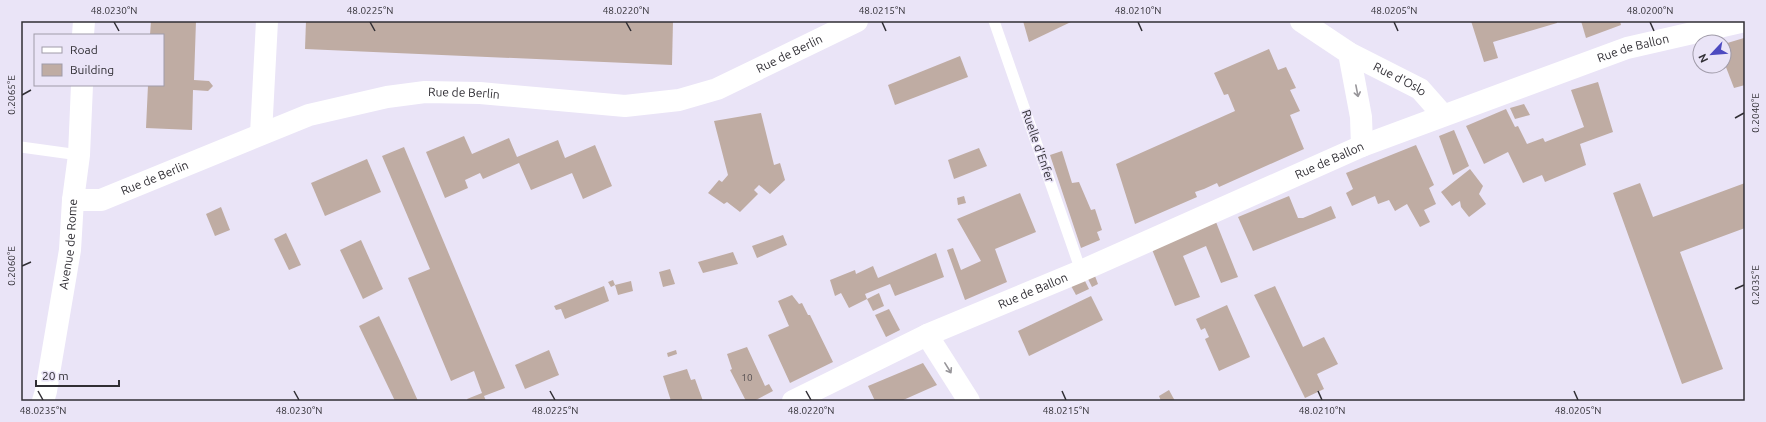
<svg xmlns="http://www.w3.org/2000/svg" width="1766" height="422" viewBox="0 0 1766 422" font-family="Ubuntu,sans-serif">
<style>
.building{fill:#bfaca3}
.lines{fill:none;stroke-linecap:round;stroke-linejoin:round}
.lane{stroke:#fff;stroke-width:11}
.street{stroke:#fff;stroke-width:22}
.oneway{stroke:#98969a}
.ticks{fill:none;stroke:#302e34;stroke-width:1.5}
.labels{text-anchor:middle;stroke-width:3;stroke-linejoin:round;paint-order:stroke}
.number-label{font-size:10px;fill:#544e50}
.street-label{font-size:12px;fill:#302e34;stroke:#eae4f7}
.neatline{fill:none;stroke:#302e34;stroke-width:1.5}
.ticks-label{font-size:10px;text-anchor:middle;fill:#302e34}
</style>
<rect width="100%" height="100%" fill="#eae4f7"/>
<!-- building -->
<g class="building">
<polygon points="151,21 196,21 194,80 209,81 213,86 208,91 193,90 192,130 146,128 148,85 163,85 163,35 150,35"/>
<polygon points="306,21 673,21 672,65 305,49"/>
<polygon points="1023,21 1073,21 1029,42"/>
<polygon points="1471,21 1557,21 1557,23 1493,42 1498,58 1484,62"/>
<polygon points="1581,21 1620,21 1621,25 1586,38"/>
<polygon points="1744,38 1745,85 1734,88 1724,62 1724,44"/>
<polygon points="1269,49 1278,70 1286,67 1296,88 1290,90 1300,111 1290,115 1304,149 1219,187 1217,183 1204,189 1195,192 1197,197 1135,224 1116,164 1235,111 1228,94 1224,95 1214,73"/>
<polygon points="960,56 968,77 895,105 888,85"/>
<polygon points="1598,82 1613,132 1580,144 1586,165 1545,182 1542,175 1523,183 1508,152 1484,164 1466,126 1506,109 1515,127 1518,126 1527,144 1543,138 1545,142 1584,127 1571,90"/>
<polygon points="1524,104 1530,115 1515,119 1510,108"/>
<polygon points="761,113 774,165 780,163 785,180 770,194 759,185 754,190 758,194 740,212 727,202 724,204 708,193 719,180 722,182 728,175 714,121"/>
<polygon points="1454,130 1469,166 1453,175 1439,136"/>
<polygon points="464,136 472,154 509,138 517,157 558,140 565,158 595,145 612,186 583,199 572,173 531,190 519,163 483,179 480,173 465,180 468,188 445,198 426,152"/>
<polygon points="1416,145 1434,185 1429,188 1436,204 1424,210 1430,222 1420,227 1407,204 1395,211 1389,200 1378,204 1375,196 1352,206 1346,193 1353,189 1346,173"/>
<polygon points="404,147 505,388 484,396 486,401 468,401 467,399 482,393 474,371 451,381 408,278 430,269 382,156"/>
<polygon points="979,148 987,166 954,179 948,160"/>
<polygon points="1062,151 1072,183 1079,182 1091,210 1095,209 1102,230 1097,232 1100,240 1081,248 1050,155"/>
<polygon points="367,159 381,192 325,216 311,183"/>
<polygon points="1470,169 1483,186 1479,194 1486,204 1469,217 1461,207 1460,201 1452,206 1441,192"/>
<polygon points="1640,183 1653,217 1745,183 1745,228 1680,252 1723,369 1682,384 1613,193"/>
<polygon points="1020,193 1036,232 995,249 1007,282 965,300 947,250 953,248 961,270 981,261 957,219"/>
<polygon points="964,196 966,203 958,205 957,198"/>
<polygon points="1289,196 1298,218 1303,218 1331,206 1336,218 1253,251 1238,217"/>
<polygon points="221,207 230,230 215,236 206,214"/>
<polygon points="1216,222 1238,277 1221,283 1206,246 1183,256 1200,297 1175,306 1151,247"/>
<polygon points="286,233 301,265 289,270 274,239"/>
<polygon points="783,235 787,245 757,258 752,246"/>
<polygon points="361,240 383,289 363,299 340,250"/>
<polygon points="733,252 738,264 703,273 698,262"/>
<polygon points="936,253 944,277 895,296 890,284 865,294 867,299 849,308 841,293 835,296 830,280 855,270 856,274 873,266 878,278"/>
<polygon points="670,269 675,284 663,287 659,272"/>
<polygon points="1095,276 1098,284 1092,287 1088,279"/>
<polygon points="1083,277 1089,289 1076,295 1070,284"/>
<polygon points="613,280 615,285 631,281 633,291 618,295 615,285 611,287 608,282"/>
<polygon points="604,286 609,301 565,319 561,309 556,310 554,306"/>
<polygon points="1275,286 1303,347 1324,337 1338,364 1317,374 1324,389 1305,398 1254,295"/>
<polygon points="879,293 884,306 873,311 867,299"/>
<polygon points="792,295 799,304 802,303 808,315 810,315 833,362 790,383 768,335 789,326 778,301"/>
<polygon points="1091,296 1103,320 1029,356 1018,331"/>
<polygon points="1227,305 1250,357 1219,371 1205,339 1209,337 1205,328 1201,330 1196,319"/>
<polygon points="889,309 900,330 886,337 875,315"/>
<polygon points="379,316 401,363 418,401 395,401 359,326"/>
<polygon points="747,347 765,386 769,384 773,391 754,401 746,401 730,370 732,369 727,354"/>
<polygon points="549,350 559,375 525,389 515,365"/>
<polygon points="676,350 677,354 668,357 667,353"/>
<polygon points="923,363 937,385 901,401 875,401 868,386"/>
<polygon points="687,369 691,380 695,379 703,401 671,401 663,376"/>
<polygon points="1169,390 1175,401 1161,401 1159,396"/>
</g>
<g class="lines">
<!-- lane -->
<g class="lane">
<polyline points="994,21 1081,271"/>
<polyline points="21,147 79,155"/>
</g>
<!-- street -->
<g class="street">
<path id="s1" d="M 1301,21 L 1349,53 L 1420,89 L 1443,115"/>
<polyline points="83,35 84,21"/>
<polyline points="1349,53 1361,117 1362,146"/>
<polyline points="261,134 267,21"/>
<path id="s2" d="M 73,200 L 101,200 L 309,115 L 387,97 L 425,92 L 480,93 L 625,106 L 679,100 L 717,89 L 857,21"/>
<polyline points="927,335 969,401"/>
<path id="s3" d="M 43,401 L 46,391 L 70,250 L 73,200 L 79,155 L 82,85"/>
<path id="s4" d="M 793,401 L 927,335 L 1081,271 L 1362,146 L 1627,48 L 1745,21"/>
</g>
</g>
<!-- one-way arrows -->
<defs><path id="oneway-shaft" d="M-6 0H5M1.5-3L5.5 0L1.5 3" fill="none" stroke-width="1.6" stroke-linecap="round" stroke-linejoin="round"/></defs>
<g class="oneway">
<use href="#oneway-shaft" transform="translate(1357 91) rotate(79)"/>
<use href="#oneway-shaft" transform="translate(948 368) rotate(58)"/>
</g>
<!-- ticks -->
<path class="ticks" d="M 114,22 L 119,31M 370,22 L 375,31M 626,22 L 631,31M 882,22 L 886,31M 1138,22 L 1142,31M 1394,22 L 1398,31M 1650,22 L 1654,31M 22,95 L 31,90M 1735,118 L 1744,113M 22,266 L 31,262M 1735,289 L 1744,285M 38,391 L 43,400M 294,391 L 299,400M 550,391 L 555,400M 806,391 L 811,400M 1062,391 L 1066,400M 1318,391 L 1322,400M 1574,391 L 1578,400"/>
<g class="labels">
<!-- number labels -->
<g class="number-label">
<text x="747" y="381">10</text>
</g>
<!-- street labels -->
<g class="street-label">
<text dy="4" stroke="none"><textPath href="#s4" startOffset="912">Rue de Ballon</textPath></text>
<text dy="4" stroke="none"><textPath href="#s2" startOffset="746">Rue de Berlin</textPath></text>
<text dy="4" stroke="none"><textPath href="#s1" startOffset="115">Rue d'Oslo</textPath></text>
<text dy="4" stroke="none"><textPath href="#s2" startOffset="410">Rue de Berlin</textPath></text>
<text transform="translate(1038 146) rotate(71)" y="4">Ruelle d'Enfer</text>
<text dy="4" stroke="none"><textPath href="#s4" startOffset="588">Rue de Ballon</textPath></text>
<text dy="4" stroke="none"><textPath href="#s2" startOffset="86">Rue de Berlin</textPath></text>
<text dy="4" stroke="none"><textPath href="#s3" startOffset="159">Avenue de Rome</textPath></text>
<text dy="4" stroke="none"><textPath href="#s4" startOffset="264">Rue de Ballon</textPath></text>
</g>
</g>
<!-- border -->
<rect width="1766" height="422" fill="none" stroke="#eae4f7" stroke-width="44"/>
<!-- legend -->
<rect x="34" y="34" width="130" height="52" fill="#eae4f7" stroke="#a09ba9"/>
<rect x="42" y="47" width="20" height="6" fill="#ffffff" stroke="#a09ba9"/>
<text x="70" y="54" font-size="12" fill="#302e34">Road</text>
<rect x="42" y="64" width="20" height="12" fill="#bfaca3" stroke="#a09ba9"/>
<text x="70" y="74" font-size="12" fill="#302e34">Building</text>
<!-- north arrow -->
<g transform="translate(1712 54) rotate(244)"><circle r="19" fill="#eae4f7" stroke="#a09ba9"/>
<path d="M0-3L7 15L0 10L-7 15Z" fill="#4d4ac0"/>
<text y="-6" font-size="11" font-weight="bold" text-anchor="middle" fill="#302e34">N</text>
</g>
<!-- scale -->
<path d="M36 380v6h83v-6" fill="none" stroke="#302e34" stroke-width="2"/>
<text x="42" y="380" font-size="12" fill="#302e34" stroke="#eae4f7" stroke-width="3" paint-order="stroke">20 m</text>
<rect x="22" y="22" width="1722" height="378" class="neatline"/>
<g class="ticks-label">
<text x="114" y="14">48.0230°N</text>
<text x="370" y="14">48.0225°N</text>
<text x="626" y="14">48.0220°N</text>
<text x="882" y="14">48.0215°N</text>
<text x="1138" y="14">48.0210°N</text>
<text x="1394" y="14">48.0205°N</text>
<text x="1650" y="14">48.0200°N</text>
<text transform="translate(11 95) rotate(-90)" y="4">0.2065°E</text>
<text transform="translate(1755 113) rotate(-90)" y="4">0.2040°E</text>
<text transform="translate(11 266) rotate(-90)" y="4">0.2060°E</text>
<text transform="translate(1755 285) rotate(-90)" y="4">0.2035°E</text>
<text x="43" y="414">48.0235°N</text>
<text x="299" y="414">48.0230°N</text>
<text x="555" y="414">48.0225°N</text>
<text x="811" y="414">48.0220°N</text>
<text x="1066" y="414">48.0215°N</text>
<text x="1322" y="414">48.0210°N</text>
<text x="1578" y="414">48.0205°N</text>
</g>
</svg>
